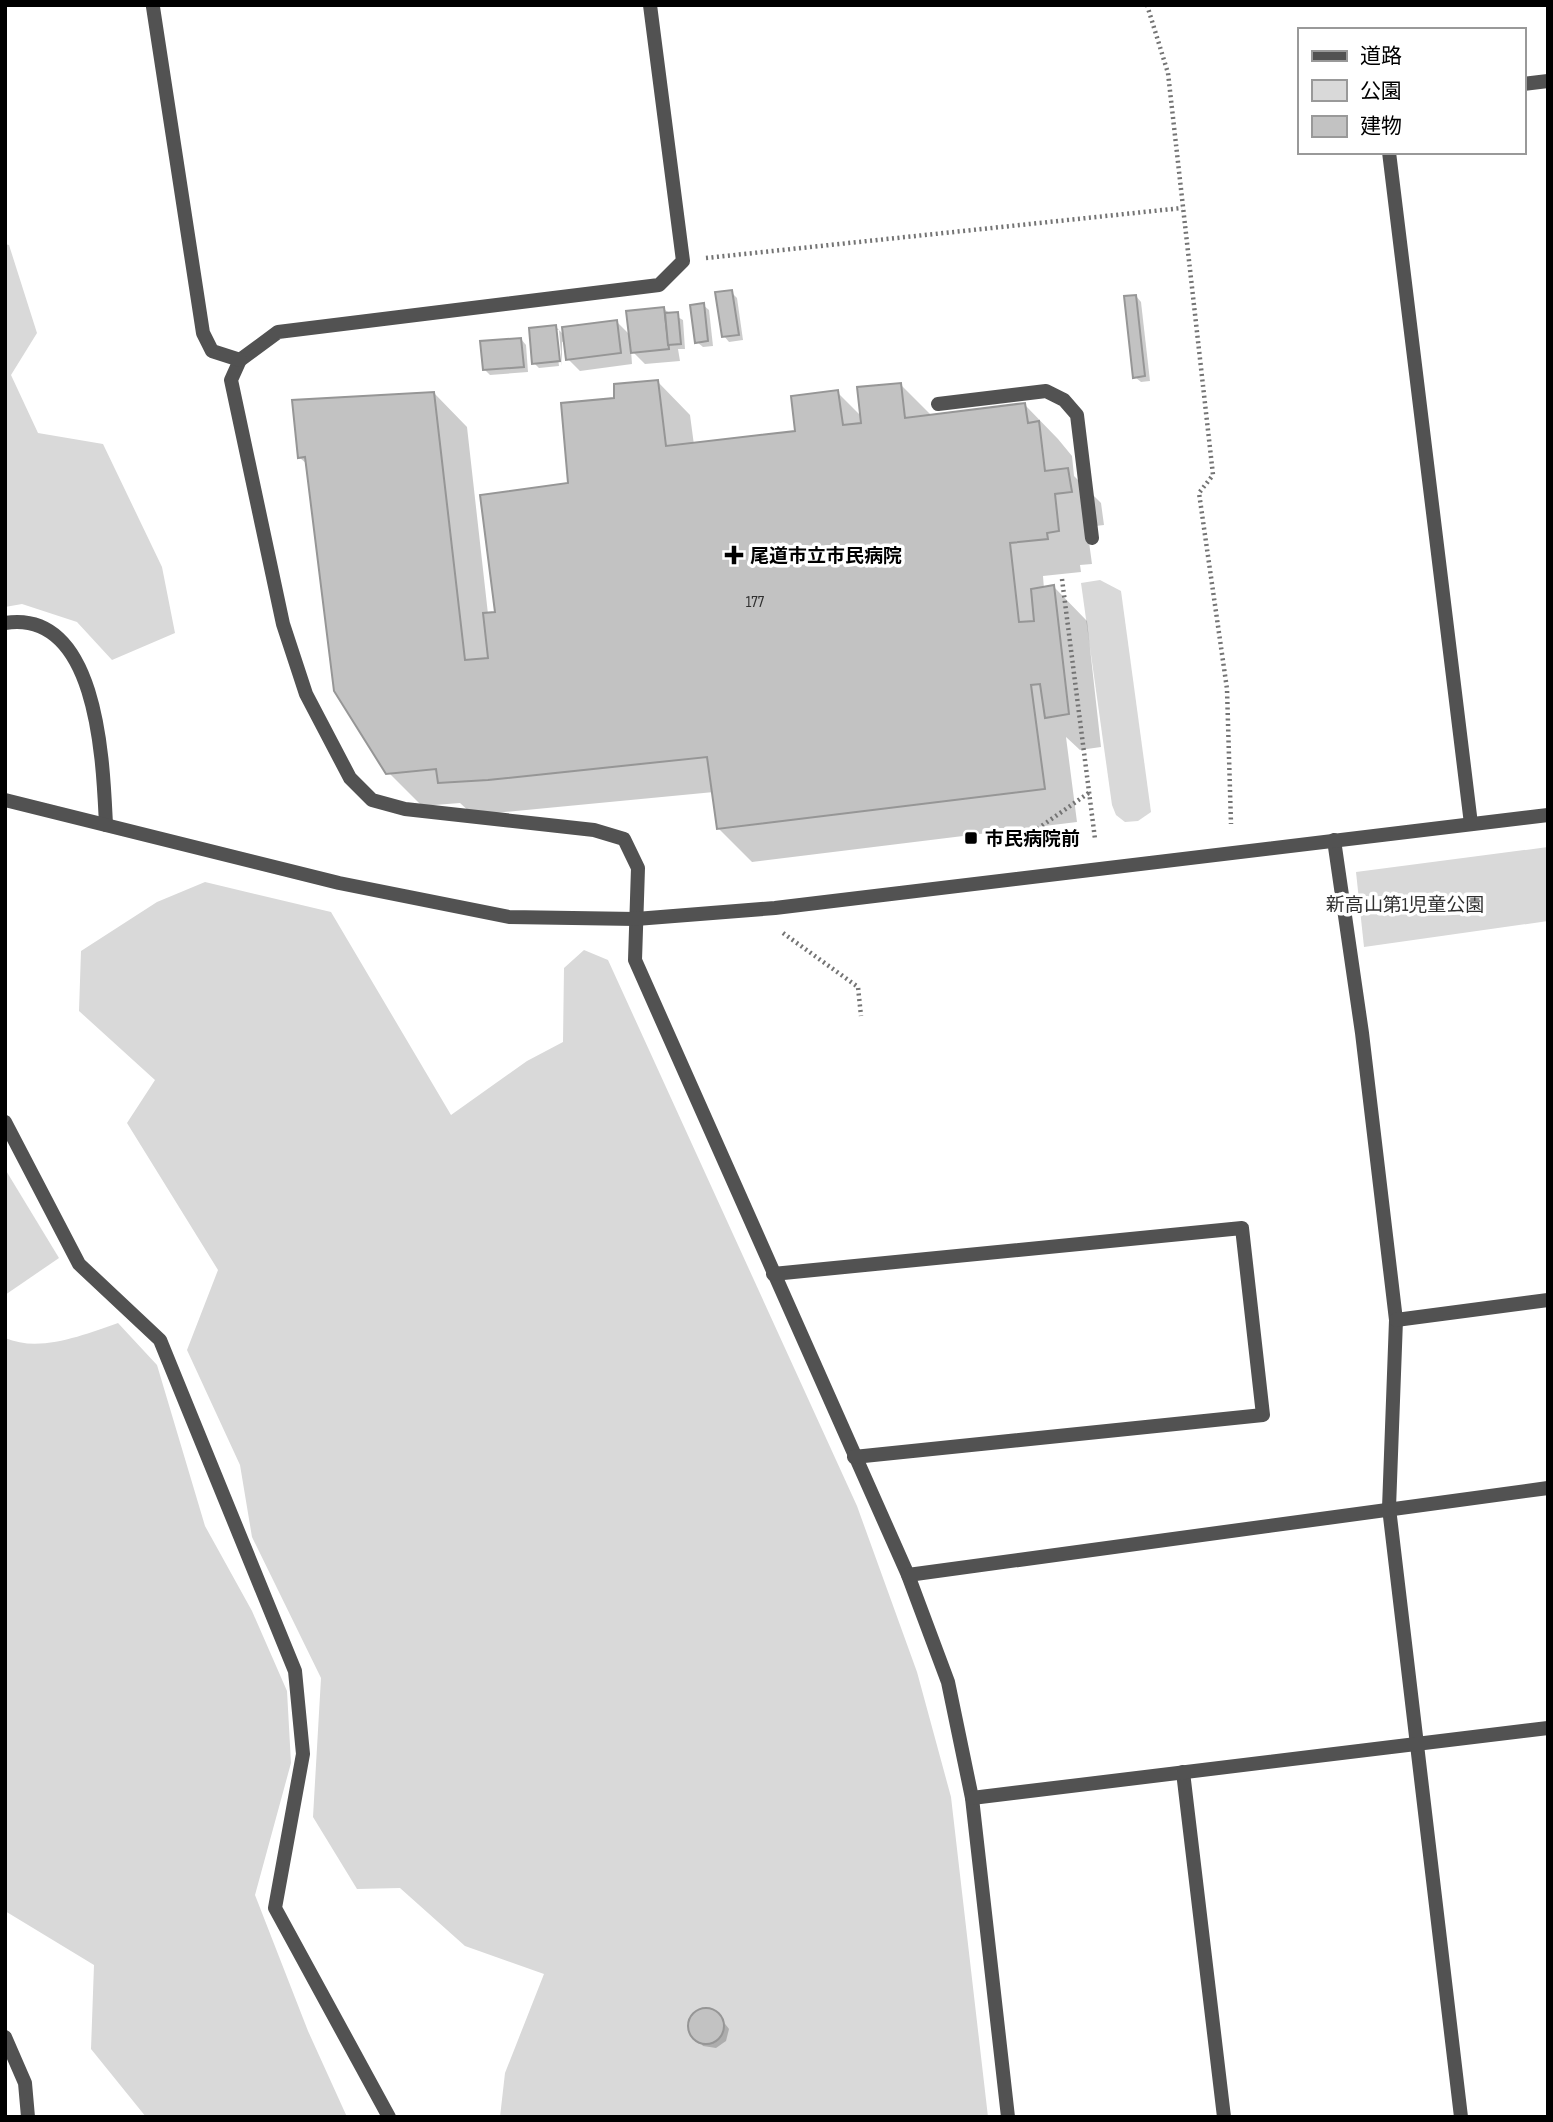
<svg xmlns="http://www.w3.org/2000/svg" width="1553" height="2122" viewBox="0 0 1553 2122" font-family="'Sofia Sans Condensed','Noto Sans JP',sans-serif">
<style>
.green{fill:#d9d9d9}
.shadow{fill:#0003}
.building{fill:#c2c2c2;stroke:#969696;stroke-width:2}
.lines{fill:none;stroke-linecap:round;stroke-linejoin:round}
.path{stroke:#747474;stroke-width:4.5;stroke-dasharray:2 3.5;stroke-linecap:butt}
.service{stroke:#525252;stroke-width:14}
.minor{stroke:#525252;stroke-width:14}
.tertiary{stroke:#525252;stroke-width:14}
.poi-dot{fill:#000;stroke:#fff;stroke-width:2.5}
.labels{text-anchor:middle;stroke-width:7;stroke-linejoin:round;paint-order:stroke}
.number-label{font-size:16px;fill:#303030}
.poi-label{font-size:19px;font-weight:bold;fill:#000;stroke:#fff;text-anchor:start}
.park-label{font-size:19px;fill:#303030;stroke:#fff}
</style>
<rect width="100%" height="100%" fill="#fff"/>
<!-- green -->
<g class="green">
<polygon points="5,244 9,245 37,333 11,375 38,433 103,444 162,567 175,633 112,660 77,622 22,604 5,607"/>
<polygon points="1100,580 1121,591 1151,812 1138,821 1125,822 1116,815 1112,805 1081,583"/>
<polygon points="1548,847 1548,921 1364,947 1356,872"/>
<polygon points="205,882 331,912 451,1115 527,1061 563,1042 564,968 584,950 608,960 857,1506 917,1672 951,1797 988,2117 500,2117 505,2073 544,1974 465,1946 400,1888 357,1889 313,1817 321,1678 252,1537 240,1465 187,1350 218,1270 127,1123 155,1080 79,1011 81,951 157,902"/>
<polygon points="5,1169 59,1258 5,1295"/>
<path d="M 118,1323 L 157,1365 L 205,1526 L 252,1611 L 287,1691 L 291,1763 L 255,1895 L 308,2031 L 347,2117 L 146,2117 L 91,2049 L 94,1965 L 5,1911 L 5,1338 C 40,1353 83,1335 118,1323 Z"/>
</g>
<!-- shadow -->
<g class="shadow">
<polygon points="731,292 737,298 743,340 729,342 724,336"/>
<polygon points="1136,296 1141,302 1150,381 1141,382 1135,377"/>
<polygon points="703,305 709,310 713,346 703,347 697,342"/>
<polygon points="663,309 683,320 685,349 678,349 680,361 645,364 631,350 632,364 580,371 568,359 565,341 562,342 562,366 559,330 555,330 559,366 539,368 534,363 556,327 565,336 617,322 631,336"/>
<polygon points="521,339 526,345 528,372 490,375 485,370"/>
<polygon points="657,381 690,415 694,445 797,432 837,392 862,417 900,384 932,416 1025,405 1058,439 1072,456 1074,476 1101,503 1104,525 1087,527 1092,564 1080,565 1081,572 1043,576 1044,589 1054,587 1087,621 1101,747 1080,750 1066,737 1077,822 752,862 719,829 714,792 473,815 460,803 422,806 388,772 308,465 300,458 434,393 467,427 488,614 497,614 616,399"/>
<polygon points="703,2009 716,2012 729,2029 726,2041 716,2048 703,2046 690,2028 692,2017"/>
</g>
<!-- building -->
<g class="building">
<polygon points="732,290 739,335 722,337 715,292"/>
<polygon points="1136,295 1145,376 1133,378 1124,296"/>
<polygon points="704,303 708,341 695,343 690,305"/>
<polygon points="664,307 669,349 631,353 626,311"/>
<polygon points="678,312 681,344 668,345 665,313"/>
<polygon points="617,320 621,353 566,360 562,327"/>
<polygon points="556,325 560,361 532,364 529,328"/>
<polygon points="521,338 524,367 483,370 480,341"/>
<polygon points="658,380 666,446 795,431 791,396 838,390 843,425 861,423 857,387 901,383 905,418 1025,403 1028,423 1039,421 1045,471 1068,468 1072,492 1055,494 1059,531 1047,533 1048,539 1010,543 1019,622 1034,621 1031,589 1054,585 1069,714 1045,718 1040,684 1031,685 1045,789 717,829 707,757 488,780 438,783 436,769 386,774 334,691 305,457 298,458 292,400 434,392 465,660 488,658 483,613 495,612 480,495 568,483 561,403 614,398 614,384"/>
<circle cx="706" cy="2026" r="18"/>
</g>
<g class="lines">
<!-- path -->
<g class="path">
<polyline points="1147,5 1168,73 1213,475 1199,493 1227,689 1231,824"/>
<polyline points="706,258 1182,208"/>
<polyline points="1062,579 1095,839"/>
<polyline points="1033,832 1090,792"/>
<polyline points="783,933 858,987 861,1016"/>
</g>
<!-- service -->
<polyline class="service" points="938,404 1046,391 1064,400 1077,415 1092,538"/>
<!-- minor -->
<g class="minor">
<polyline points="650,5 683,261 659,285 278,332 240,360 231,380 283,624 306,694 350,778 372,800 405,809 594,830 624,839 638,868 635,960 908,1575 948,1682 972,1798 1008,2117"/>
<polyline points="153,7 203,333 212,351 240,360"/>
<polyline points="1523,84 1548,81"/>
<polyline points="1389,152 1471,824"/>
<path d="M 5,623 C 99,608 103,764 106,825"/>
<polyline points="1334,840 1362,1033 1396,1320 1389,1508 1461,2117"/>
<polyline points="5,1122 79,1264 160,1340 295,1671 303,1754 275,1908 389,2117"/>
<polyline points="773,1274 1242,1228 1263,1415 854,1457"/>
<polyline points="1396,1320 1548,1300"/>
<polyline points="908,1575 1548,1488"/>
<polyline points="1183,1772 1224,2117"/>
<polyline points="972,1798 1548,1728"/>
<polyline points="5,2037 25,2083 28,2117"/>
</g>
<!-- tertiary -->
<polyline class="tertiary" points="5,800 339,883 509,917 636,919 775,908 1548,815"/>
</g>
<!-- markers -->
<g class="poi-dot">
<path d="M730.5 544.5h7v7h7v7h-7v7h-7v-7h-7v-7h7z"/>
<rect x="964" y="831" width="14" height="14" rx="3.5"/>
</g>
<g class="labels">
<!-- number labels -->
<g class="number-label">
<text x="755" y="607">177</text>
</g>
<!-- poi labels -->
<g class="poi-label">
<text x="750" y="562">尾道市立市民病院</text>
<text x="985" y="845">市民病院前</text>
</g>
<!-- park labels -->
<g class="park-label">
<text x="1405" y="911">新高山第1児童公園</text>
</g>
</g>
<!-- border -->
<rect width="1553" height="2122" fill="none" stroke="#000000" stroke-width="14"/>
<!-- legend -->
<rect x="1298" y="28" width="228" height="126" fill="#ffffff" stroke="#999999" stroke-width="2"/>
<rect x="1312" y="51" width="35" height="10" fill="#525252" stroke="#999999" stroke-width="2"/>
<text x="1360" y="63" font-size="21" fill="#000000">道路</text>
<rect x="1312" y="80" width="35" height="21" fill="#d9d9d9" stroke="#999999" stroke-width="2"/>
<text x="1360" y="98" font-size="21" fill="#000000">公園</text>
<rect x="1312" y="116" width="35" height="21" fill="#c2c2c2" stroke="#999999" stroke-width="2"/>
<text x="1360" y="133" font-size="21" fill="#000000">建物</text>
</svg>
